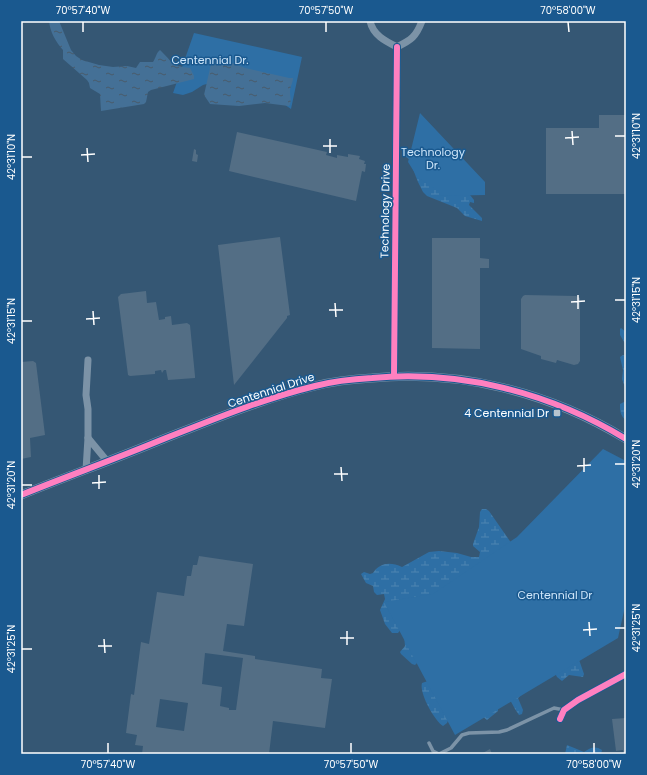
<svg xmlns="http://www.w3.org/2000/svg" width="647" height="775" viewBox="0 0 647 775" font-family="Poppins,sans-serif">
<style>
.wetland{fill:url(#wetland-marsh)}
.green{fill:#2e6fa5}
.water{fill:url(#water-ripples)}
.building{fill:#536e85;fill-rule:evenodd}
.lines{fill:none;stroke-linecap:round;stroke-linejoin:round}
.service{stroke:#7c93a7;stroke-width:3.5}
.minor{stroke:#7c93a7;stroke-width:7}
.tertiary{stroke:#7c93a7;stroke-width:9}
.cycleway-casing{stroke:#1a598f;stroke-width:8}
.cycleway{stroke:#ff80c0;stroke-width:6}
.ticks{fill:none;stroke:#fff;stroke-width:1.5}
.poi-dot{fill:#b8c4ce;stroke:#1a598f;stroke-width:1.5}
.labels{text-anchor:middle;stroke-width:3;stroke-linejoin:round;paint-order:stroke}
.park-label{font-size:11px;fill:#cee6fa;stroke:#1a598f}
.street-label{font-size:11px;fill:#fff;stroke:#1a598f}
.poi-label{font-size:11px;fill:#fff;stroke:#1a598f;text-anchor:end}
.neatline{fill:none;stroke:#fff;stroke-width:1.5}
.ticks-label{font-size:10px;text-anchor:middle;fill:#fff}
</style>
<defs>
<pattern id="wetland-marsh" width="20" height="14" patternUnits="userSpaceOnUse"><rect width="20" height="14" fill="#2e6fa5"/><path d="M1 5h8M5 5V1M11 12h8M15 12V8" fill="none" stroke="#4d85b2"/></pattern>
<pattern id="water-ripples" width="26" height="14" patternUnits="userSpaceOnUse"><rect width="26" height="14" fill="#447096"/><path d="M2 4q2-2 4 0t4 0M15 11q2-2 4 0t4 0" fill="none" stroke="#495a6a"/></pattern>
</defs>
<rect width="100%" height="100%" fill="#355774"/>
<!-- wetland -->
<g class="wetland">
<polygon points="407,151 411,151 459,181 474,200 474,203 470,202 469,205 482,218 482,221 465,216 457,208 427,196 423,192 418,182 409,159 406,157"/>
<polygon points="621,328 626,332 626,345 620,335 620,329"/>
<polygon points="623,355 626,356 626,390 622,379 623,370 620,357"/>
<path d="M 626,401 L 626,420 C 620,416 620,410 620,404 Z"/>
<path d="M 482,509 L 486,509 L 489,511 L 514,547 L 576,651 L 584,674 L 583,677 L 569,675 L 562,681 L 557,677 L 553,669 L 518,698 L 523,710 L 522,714 L 519,715 L 515,709 L 509,698 L 498,708 L 498,711 L 487,720 L 481,715 L 449,718 L 447,723 L 443,726 C 434,720 419,693 422,683 L 431,680 L 417,663 L 415,665 L 412,664 L 401,654 L 400,652 L 405,646 L 404,635 L 401,629 L 398,633 L 392,633 L 385,624 L 380,610 L 385,599 L 384,594 L 377,595 L 374,592 L 373,586 L 366,583 L 361,574 L 364,572 L 370,574 L 373,573 C 380,562 391,562 402,567 L 429,552 L 439,551 L 457,553 L 471,557 L 479,557 L 480,552 L 473,546 L 473,544 L 479,527 L 480,512 Z"/>
<path d="M 567,745 L 584,752 C 590,748 595,745 602,750 L 601,754 L 565,754 Z"/>
</g>
<!-- green -->
<g class="green">
<polygon points="194,33 302,57 291,109 278,100 214,82 203,85 192,92 183,95 173,93"/>
<polygon points="420,113 485,182 485,195 440,196 440,193 428,184 418,178 408,162"/>
<polygon points="603,449 626,461 626,602 618,638 455,735 384,602 433,594 517,537"/>
</g>
<!-- water -->
<g class="water">
<path d="M 49,21 L 59,21 L 71,50 L 76,56 L 82,60 L 99,65 L 113,67 L 127,66 L 136,68 L 140,62 L 153,62 C 156,58 156,53 160,50 C 173,62 170,66 190,68 L 194,76 L 194,79 L 151,90 L 148,92 L 146,102 L 144,104 L 101,111 L 100,94 L 90,88 L 89,83 L 87,80 L 63,59 L 63,50 C 56,42 50,32 49,21 Z"/>
<path d="M 215,61 L 232,63 L 245,68 L 289,78 L 293,78 C 293,83 290,86 290,92 C 290,97 292,101 289,106 L 265,103 L 239,106 L 210,104 L 204,95 L 211,64 Z"/>
</g>
<!-- building -->
<g class="building">
<polygon points="599,115 626,115 626,194 546,194 546,128 599,128"/>
<polygon points="237,132 327,152 326,155 337,158 337,155 348,157 348,154 360,156 359,159 365,161 364,164 366,164 365,172 362,171 356,201 229,171"/>
<polygon points="194,149 196,150 196,154 198,155 197,162 192,161"/>
<polygon points="280,237 290,315 287,316 287,318 234,385 218,245"/>
<polygon points="432,238 480,238 480,258 489,259 489,268 480,268 480,349 432,348"/>
<polygon points="146,291 147,303 156,302 159,320 165,319 165,317 171,316 172,325 187,323 190,325 195,376 195,378 168,380 166,370 164,370 162,373 161,370 155,371 155,374 130,376 128,375 118,297 121,294"/>
<polygon points="525,295 576,296 580,298 580,361 578,364 574,365 557,360 556,363 541,359 541,356 521,349 521,299 523,296"/>
<polygon points="33,361 36,363 45,435 30,438 31,457 21,459 21,362"/>
<path d="M 199,556 L 253,564 L 244,626 L 227,624 L 223,651 L 255,656 L 255,659 L 322,669 L 321,678 L 332,679 L 325,728 L 273,721 L 269,754 L 142,754 L 143,746 L 135,745 L 137,735 L 126,733 L 131,694 L 134,695 L 141,642 L 149,644 L 157,592 L 184,596 L 187,576 L 191,576 L 193,565 L 197,565 ZM 205,653 L 243,658 L 236,710 L 229,710 L 229,708 L 220,706 L 222,687 L 202,684 ZM 160,699 L 188,703 L 184,731 L 156,727 Z"/>
<polygon points="626,718 626,754 623,754 623,750 616,751 612,719"/>
<polygon points="490,749 492,754 481,754"/>
</g>
<g class="lines">
<!-- service -->
<polyline class="service" points="429,743 433,751 439,754 451,748 462,735 469,733 499,732 507,730 554,708 564,710"/>
<!-- minor -->
<g class="minor">
<path d="M 370,21 C 373,35 385,41 397,47 C 411,40 416,37 422,21"/>
<polyline points="394,376 397,47"/>
<polyline points="88,438 107,461"/>
<polyline points="86,470 88,438 88,409 86,395 88,360"/>
<polyline points="560,719 564,710 578,700 626,674"/>
</g>
<!-- tertiary -->
<path class="tertiary" d="M 21,495 C 68,476 115,459 161,440 C 212,420 262,399 315,386 C 334,381 353,379 372,378 C 461,370 549,392 626,439"/>
<!-- cycleway casing -->
<g class="cycleway-casing">
<g id="cycleway">
<polyline points="394,376 397,47"/>
<path d="M 21,495 C 68,476 115,459 161,440 C 212,420 262,399 315,386 C 334,381 353,379 372,378 C 461,370 549,392 626,439"/>
<polyline points="560,719 564,710 578,700 626,674"/>
</g>
</g>
<!-- cycleway -->
<use href="#cycleway" class="cycleway"/>
</g>
<!-- ticks -->
<path class="ticks" d="M 83,22 L 83,32M 326,22 L 326,32M 568,22 L 569,32M 572,131 L 573,145M 615,136 L 625,136M 565,138 L 579,137M 330,139 L 330,153M 323,146 L 337,146M 87,148 L 88,162M 81,155 L 95,154M 22,157 L 32,157M 578,295 L 578,309M 615,300 L 625,300M 571,302 L 585,301M 335,303 L 336,317M 329,310 L 343,310M 93,311 L 94,325M 86,319 L 100,318M 22,321 L 32,321M 584,458 L 584,472M 615,464 L 625,464M 577,466 L 591,465M 341,467 L 342,481M 334,474 L 348,474M 99,475 L 99,489M 92,483 L 106,482M 22,485 L 32,485M 589,622 L 590,636M 615,628 L 625,628M 583,630 L 597,629M 347,631 L 347,645M 340,638 L 354,638M 104,639 L 105,653M 98,646 L 112,646M 22,649 L 32,649M 108,743 L 108,753M 351,743 L 351,753M 594,743 L 594,753"/>
<!-- markers -->
<rect class="poi-dot" x="553" y="409" width="8" height="8" rx="2"/>
<g class="labels">
<!-- park labels -->
<g class="park-label">
<text x="210" y="64">Centennial Dr.</text>
<text x="433" y="156">Technology<tspan x="433" dy="13">Dr.</tspan></text>
<text x="555" y="599">Centennial Dr</text>
</g>
<!-- street labels -->
<g class="street-label">
<text transform="translate(385 211) rotate(-89)" y="4">Technology Drive</text>
<text transform="translate(271 390) rotate(-18)" y="4">Centennial Drive</text>
</g>
<!-- poi labels -->
<g class="poi-label">
<text x="549" y="417">4 Centennial Dr</text>
</g>
</g>
<!-- border -->
<rect width="647" height="775" fill="none" stroke="#1a598f" stroke-width="44"/>
<rect x="22" y="22" width="603" height="731" class="neatline"/>
<g class="ticks-label">
<text x="83" y="14">70°57'40"W</text>
<text x="326" y="14">70°57'50"W</text>
<text x="568" y="14">70°58'00"W</text>
<text transform="translate(636 136) rotate(-90)" y="4">42°31'10"N</text>
<text transform="translate(11 157) rotate(-90)" y="4">42°31'10"N</text>
<text transform="translate(636 300) rotate(-90)" y="4">42°31'15"N</text>
<text transform="translate(11 321) rotate(-90)" y="4">42°31'15"N</text>
<text transform="translate(636 464) rotate(-90)" y="4">42°31'20"N</text>
<text transform="translate(11 485) rotate(-90)" y="4">42°31'20"N</text>
<text transform="translate(636 628) rotate(-90)" y="4">42°31'25"N</text>
<text transform="translate(11 649) rotate(-90)" y="4">42°31'25"N</text>
<text x="108" y="768">70°57'40"W</text>
<text x="351" y="768">70°57'50"W</text>
<text x="594" y="768">70°58'00"W</text>
</g>
</svg>
